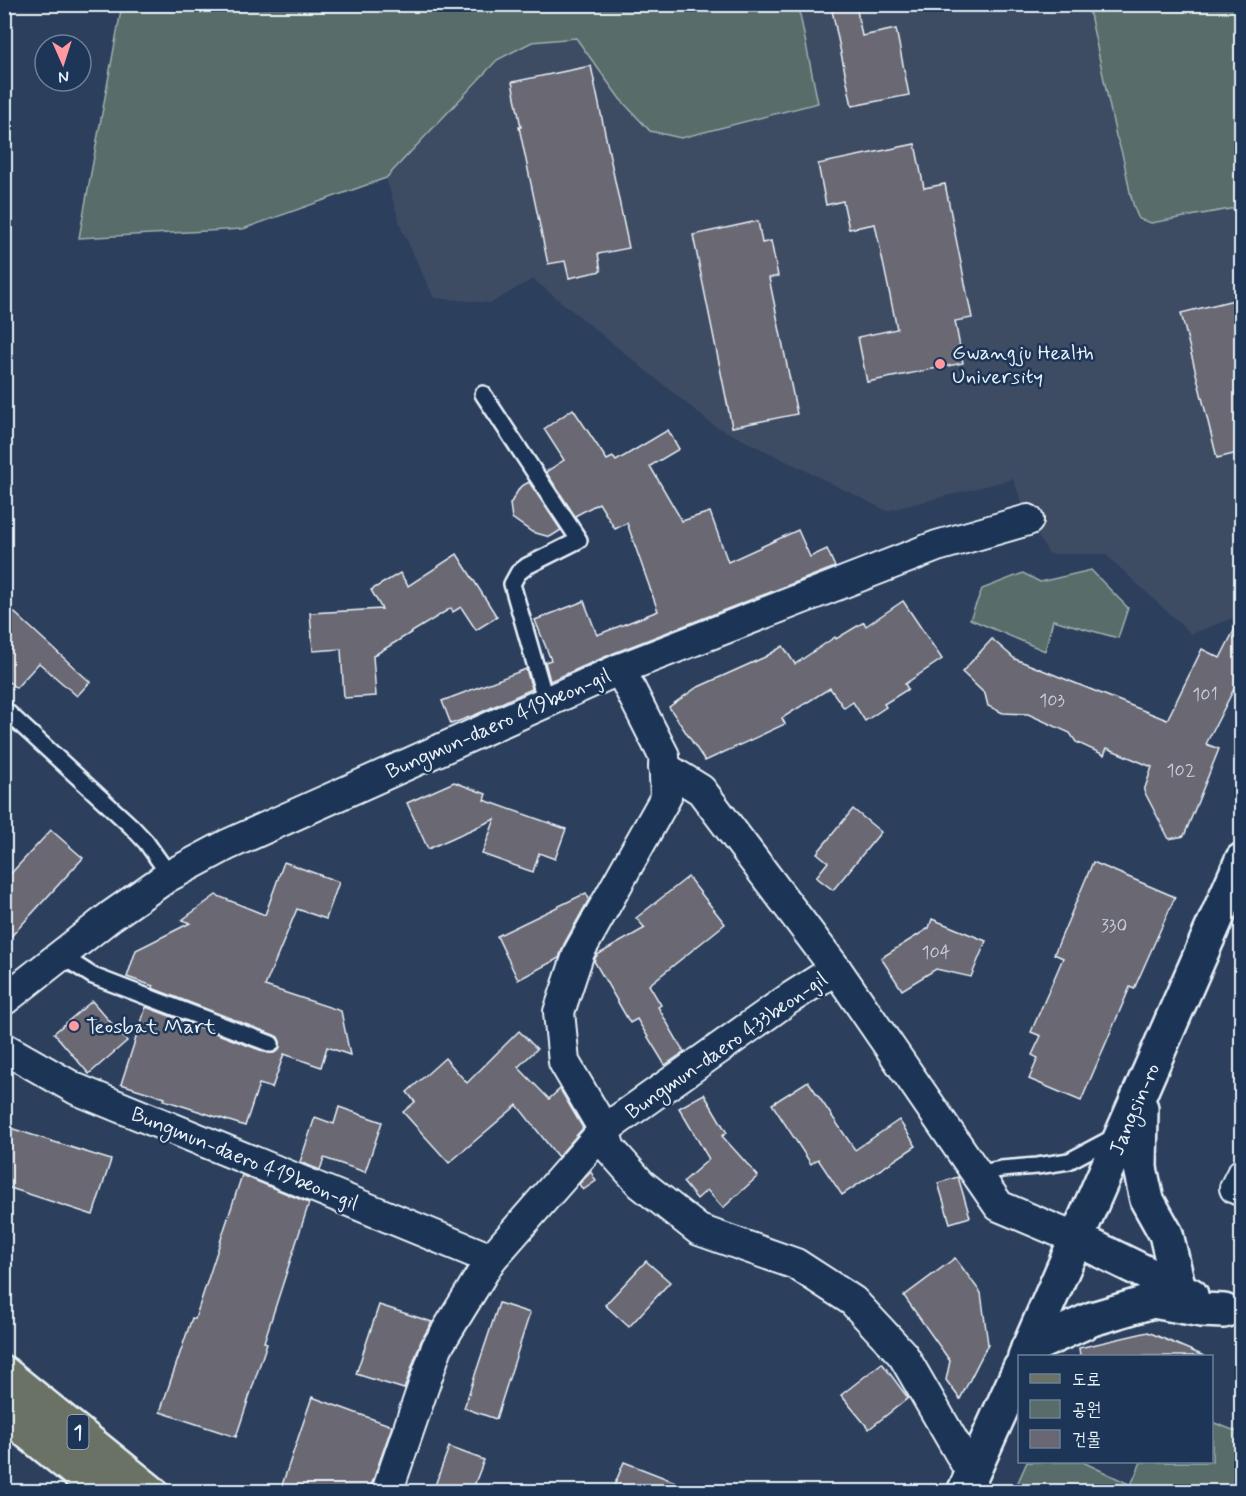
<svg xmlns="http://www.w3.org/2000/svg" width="1246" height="1496" viewBox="0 0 1246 1496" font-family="Mynerve,'Poor Story',sans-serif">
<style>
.built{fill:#3e4b64}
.green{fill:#586d69;stroke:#a0afb0;stroke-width:1.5}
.building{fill:#696773;stroke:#e8f1f8;stroke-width:1.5}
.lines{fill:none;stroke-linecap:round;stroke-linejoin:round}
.lane-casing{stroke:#e8f1f8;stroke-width:20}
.street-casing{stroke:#e8f1f8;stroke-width:34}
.secondary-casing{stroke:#e8f1f8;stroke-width:38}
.primary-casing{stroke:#e8f1f8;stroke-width:38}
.lane{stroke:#1d3557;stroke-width:15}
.street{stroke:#1d3557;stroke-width:30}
.secondary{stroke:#1d3557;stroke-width:33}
.primary{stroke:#6b7165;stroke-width:33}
.poi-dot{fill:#ff9aa2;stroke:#1d3557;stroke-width:2}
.labels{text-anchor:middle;stroke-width:5;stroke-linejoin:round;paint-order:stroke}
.number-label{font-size:18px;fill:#c8ced7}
.shield{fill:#1d3557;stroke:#abb9c8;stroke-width:1.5}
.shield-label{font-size:20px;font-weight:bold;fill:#e8f1f8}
.poi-label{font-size:21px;fill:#e8f1f8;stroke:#1d3557;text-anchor:start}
.street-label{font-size:21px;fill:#e8f1f8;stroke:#1d3557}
</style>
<rect width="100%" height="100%" fill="#2c3f5d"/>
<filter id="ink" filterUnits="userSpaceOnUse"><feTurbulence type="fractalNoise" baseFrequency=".0167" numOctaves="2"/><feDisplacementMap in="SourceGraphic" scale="12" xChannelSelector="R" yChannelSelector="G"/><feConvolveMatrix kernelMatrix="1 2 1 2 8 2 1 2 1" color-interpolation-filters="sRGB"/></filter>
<g filter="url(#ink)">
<!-- built -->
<polygon class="built" points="798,5 1241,5 1241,615 1191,634 1105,554 1049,554 1028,520 1013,479 887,511 713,425 533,279 491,303 434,298 402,230 386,178 497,60 532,41 576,38 620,99 650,131 818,103"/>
<!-- green -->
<g class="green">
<polygon points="122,5 798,5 818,103 681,138 650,131 620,99 576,38 532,42 497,60 386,178 243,229 79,238"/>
<path d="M 1088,5 L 1241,5 L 1241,207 L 1151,223 L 1139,219 C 1126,193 1128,162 1116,136 Z"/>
<polygon points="1091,570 1128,608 1118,638 1053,620 1045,651 970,619 982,589 1023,573 1040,582"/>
<polygon points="1212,1422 1241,1433 1241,1491 1014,1491 1027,1462 1083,1462 1131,1485 1141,1462 1212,1462"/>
</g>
<!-- building -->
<g class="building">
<polygon points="856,5 862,36 896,29 909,95 852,106 832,10"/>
<polygon points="591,66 629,248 598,254 601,271 569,278 565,261 548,264 519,127 521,127 512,82"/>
<polygon points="915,144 924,188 945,184 972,318 955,321 963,363 867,382 858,337 897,329 875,224 849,229 843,201 826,205 818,164"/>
<polygon points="758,221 762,243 771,241 778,276 769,278 797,414 732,427 693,235"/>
<polygon points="1242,298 1242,452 1217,458 1181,313"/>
<polygon points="573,409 607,460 613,457 616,461 668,430 679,449 650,466 682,521 710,512 728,562 798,530 810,557 827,549 835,567 614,653 550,681 545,662 551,660 535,620 584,601 597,635 658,611 627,523 615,529 599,503 575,516 546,472 564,460 544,429"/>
<polygon points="529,482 561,530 550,537 532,532 512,518 510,504 520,487"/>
<polygon points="457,554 497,617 476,630 461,607 453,612 451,608 373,656 376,696 344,698 341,649 313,651 310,613 382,609 371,590 400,573 408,586"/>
<polygon points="903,601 942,659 905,684 908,689 884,704 886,707 865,721 853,702 844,708 830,688 782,718 785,724 705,761 669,707 696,688 765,657 783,646 795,664 835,637 836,639 864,622 866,626"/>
<polygon points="4,603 90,682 77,696 39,663 16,688 4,678"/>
<polygon points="1242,615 1242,673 1206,744 1219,749 1184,836 1169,839 1144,791 1152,767 1107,748 1104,755 1076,742 1070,733 1028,714 1003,713 988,706 985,694 962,672 992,639 1015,659 1167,720 1202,649 1220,658"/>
<polygon points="526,669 532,689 475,715 451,724 442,701"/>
<polygon points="454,782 486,794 484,800 566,829 555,859 539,853 533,872 482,854 495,819 428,849 407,803"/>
<polygon points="853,809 881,832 833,890 816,877 828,862 817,853"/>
<polygon points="51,830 83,858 4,944 4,881"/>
<polygon points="284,862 339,882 326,919 297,909 265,986 341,1011 350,1055 327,1047 321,1067 284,1054 272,1088 259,1084 245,1126 164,1100 165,1098 121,1084 146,1007 268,1053 273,1053 278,1051 280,1047 280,1042 278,1037 274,1035 152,988 153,986 127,977 136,950 190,923 182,920 216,895 265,915"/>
<polygon points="1093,862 1175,897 1134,989 1130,987 1081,1101 1029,1079 1038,1058 1032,1055 1041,1036 1031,1032 1063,958 1054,954"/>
<polygon points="688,877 725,924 649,985 661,1005 658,1007 684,1052 665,1065 637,1019 630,1023 594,961 597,955 645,928 636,918"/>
<polygon points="586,893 589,899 564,944 559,958 518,980 497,936"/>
<polygon points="932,919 986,941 971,977 936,969 902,990 881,958 929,928"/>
<polygon points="92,1001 127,1041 89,1074 54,1033"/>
<polygon points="519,1031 537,1049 518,1067 549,1099 560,1089 583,1128 558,1157 517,1105 449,1163 403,1112 415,1102 407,1092 445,1058 467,1083"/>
<polygon points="808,1081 855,1150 899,1120 916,1146 842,1195 818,1159 811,1164 772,1104"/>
<polygon points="704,1094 727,1133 722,1136 758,1176 723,1208 707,1190 697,1199 683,1182 709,1159 679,1108"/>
<polygon points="339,1107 382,1122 365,1172 324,1158 320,1170 300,1162 315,1117 334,1124"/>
<polygon points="4,1126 111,1160 93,1215 4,1186"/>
<polygon points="591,1172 596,1181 583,1190 579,1184"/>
<polygon points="242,1175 309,1203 264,1342 267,1343 236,1437 160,1412 192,1318 195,1319"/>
<polygon points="958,1177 970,1217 950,1223 938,1183"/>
<polygon points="955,1258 981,1293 988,1344 960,1399 946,1380 950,1361 904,1296"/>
<polygon points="646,1261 670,1282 629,1327 605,1305"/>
<polygon points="499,1303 530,1313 496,1419 464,1408"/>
<polygon points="379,1305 432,1322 421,1341 404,1389 356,1374"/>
<polygon points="1148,1332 1204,1356 1080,1356 1079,1348"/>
<polygon points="882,1363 908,1398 869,1429 841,1395"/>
<polygon points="312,1397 392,1426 371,1486 370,1491 280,1491"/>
<polygon points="449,1447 484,1460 472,1491 433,1491"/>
<polygon points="624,1462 696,1490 696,1491 612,1491"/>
</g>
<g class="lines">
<!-- lane casing -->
<g class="lane-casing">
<g id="lane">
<polyline points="483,394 579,540 527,566 518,573 512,584 546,702"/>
<polyline points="4,709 131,826 146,842 170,876"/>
<polyline points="60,955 93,976 271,1044"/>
<polyline points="977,1174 1001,1169 1037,1166 1069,1161 1116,1136"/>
</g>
</g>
<!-- street casing -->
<g class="street-casing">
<g id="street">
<polyline points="620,669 664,756 666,797 579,952 559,1012 564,1062 604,1130 610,1149 641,1184 699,1230 796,1264 853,1301 903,1355 972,1474"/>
<polyline points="836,969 999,1206 1077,1239"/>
<polyline points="4,1000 111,916 167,877 227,845 620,669 937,546 1028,520"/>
<polyline points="4,1048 76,1089 491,1259"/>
<polyline points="1242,1174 1235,1188 1242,1191"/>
<polyline points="387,1492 437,1347 491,1259 604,1130 790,998 836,969 701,790 664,767"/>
</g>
</g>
<!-- secondary casing -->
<g class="secondary-casing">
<g id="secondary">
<polyline points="1141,1108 1140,1168 1147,1200 1166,1234 1179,1289"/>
<polyline points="1077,1239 1191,1295"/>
<polyline points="1028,1348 1092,1319 1153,1301 1202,1310 1224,1311"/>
<polyline points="1025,1356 1242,860"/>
<polyline points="964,1492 1020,1368"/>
</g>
</g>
<!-- primary casing -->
<g class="primary-casing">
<g id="primary">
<polyline points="4,1373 151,1492"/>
<polyline points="4,1413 102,1492"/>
</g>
</g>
<!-- lane -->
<use href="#lane" class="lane"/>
<!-- street -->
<use href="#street" class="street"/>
<!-- secondary -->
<use href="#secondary" class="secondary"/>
<!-- primary -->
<use href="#primary" class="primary"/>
</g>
</g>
<!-- markers -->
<g class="poi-dot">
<circle cx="940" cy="364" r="6"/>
<circle cx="74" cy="1026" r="6"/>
</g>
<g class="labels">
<!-- number labels -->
<g class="number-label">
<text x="1205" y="700">101</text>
<text x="1052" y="706">103</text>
<text x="1181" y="776">102</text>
<text x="1114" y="931">330</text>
<text x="936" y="958">104</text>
</g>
<!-- shield labels -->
<rect class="shield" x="67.5" y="1415" width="21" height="34" rx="4.5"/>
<g class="shield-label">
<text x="78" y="1439">1</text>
</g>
<!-- poi labels -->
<g class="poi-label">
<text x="952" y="359">Gwangju Health<tspan x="952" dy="24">University</tspan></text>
<text x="86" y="1033">Teosbat Mart</text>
</g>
<!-- street labels -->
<g class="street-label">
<text transform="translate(498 723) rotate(-24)" y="7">Bungmun-daero 419beon-gil</text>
<text transform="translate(726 1045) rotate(-35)" y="7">Bungmun-daero 433beon-gil</text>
<text transform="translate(1134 1109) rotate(-67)" y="7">Jangsin-ro</text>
<text transform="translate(245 1158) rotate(22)" y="7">Bungmun-daero 419beon-gil</text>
</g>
</g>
<!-- margin -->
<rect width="1246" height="1496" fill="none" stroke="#1d3557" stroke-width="24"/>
<rect x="12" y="12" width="1222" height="1472" fill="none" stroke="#e8f1f8" stroke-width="2" filter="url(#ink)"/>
<!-- legend -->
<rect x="1018" y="1355" width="195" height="108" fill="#1d3557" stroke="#6e8097" stroke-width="1.5"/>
<rect x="1030" y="1374" width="30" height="9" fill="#6b7165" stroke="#6e8097" stroke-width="1.5"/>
<text x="1072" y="1385" font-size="18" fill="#e8f1f8">도로</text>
<rect x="1030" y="1400" width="30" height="18" fill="#586d69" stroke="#6e8097" stroke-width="1.5"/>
<text x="1072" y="1415" font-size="18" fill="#e8f1f8">공원</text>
<rect x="1030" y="1430" width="30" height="18" fill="#696773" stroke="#6e8097" stroke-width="1.5"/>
<text x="1072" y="1445" font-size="18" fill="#e8f1f8">건물</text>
<!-- north arrow -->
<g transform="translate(63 63) rotate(177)"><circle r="28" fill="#1d3557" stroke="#6e8097" stroke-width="1.5"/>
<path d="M0-4.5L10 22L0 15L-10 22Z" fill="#ff9aa2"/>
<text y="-9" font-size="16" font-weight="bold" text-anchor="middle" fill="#e8f1f8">N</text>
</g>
</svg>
